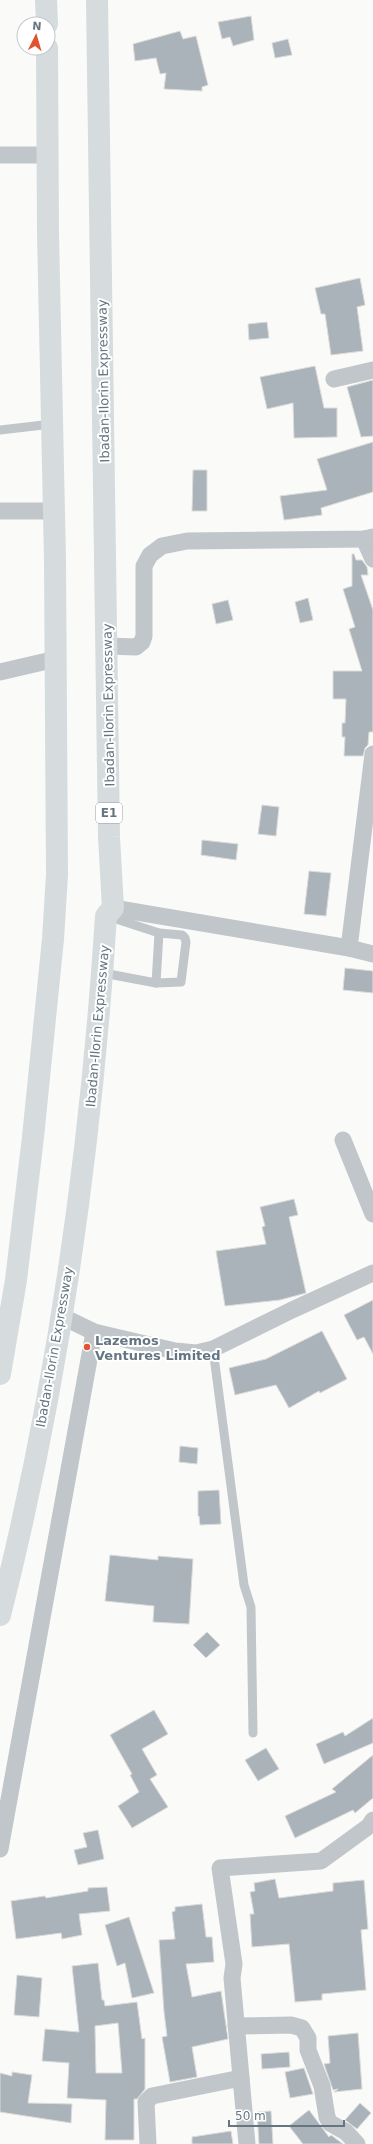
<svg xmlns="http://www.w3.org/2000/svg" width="373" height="2144" viewBox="0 0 373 2144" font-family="'DejaVu Sans',sans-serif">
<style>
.building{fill:#aab3b9;stroke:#dcdcda;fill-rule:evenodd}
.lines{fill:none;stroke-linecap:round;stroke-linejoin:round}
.lane{stroke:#c1c6ca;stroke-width:9}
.street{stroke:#c1c6ca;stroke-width:17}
.highway{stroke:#d6dbde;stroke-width:22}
.poi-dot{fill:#e15431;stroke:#fff;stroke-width:1.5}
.labels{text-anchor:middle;stroke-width:4;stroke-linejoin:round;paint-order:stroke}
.shield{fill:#fff;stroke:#939fa8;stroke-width:1}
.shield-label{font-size:12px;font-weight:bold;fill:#657682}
.street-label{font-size:13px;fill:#657682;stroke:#fff}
.poi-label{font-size:13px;font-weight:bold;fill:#657682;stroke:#fff;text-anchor:start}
</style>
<rect width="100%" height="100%" fill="#fafaf8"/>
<!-- building -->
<g class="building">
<polygon points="251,16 254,40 233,46 230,37 222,39 218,22"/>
<polygon points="180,31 183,39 196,36 208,85 202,87 202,91 164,89 166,73 160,74 156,58 135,61 133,44"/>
<polygon points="288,39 292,55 275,58 272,43"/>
<polygon points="360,278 365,305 357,307 363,351 331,355 325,314 321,314 315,288"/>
<polygon points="267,322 269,338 249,340 248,324"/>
<polygon points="315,366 324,408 337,408 337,437 294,438 293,403 267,409 260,377"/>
<polygon points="373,380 373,436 361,437 347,387"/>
<polygon points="373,442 373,492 321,508 322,515 284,520 280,496 327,490 317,459"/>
<polygon points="193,470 207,470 207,511 192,511"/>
<polygon points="352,554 354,554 356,560 362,560 367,567 368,575 361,575 373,610 373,732 369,732 368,745 365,748 363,756 344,756 345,737 342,737 342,723 345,723 346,699 333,699 333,671 362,671 349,629 355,627 343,589 352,586"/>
<polygon points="308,598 313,620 300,623 295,602"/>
<polygon points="228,600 233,620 216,624 212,604"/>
<polygon points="262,805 279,807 276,836 258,834"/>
<polygon points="202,840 238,844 236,860 201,855"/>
<polygon points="309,871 331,873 326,916 304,914"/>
<polygon points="345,968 373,971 373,993 343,990"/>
<polygon points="294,1199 298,1215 289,1217 306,1293 280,1300 225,1306 216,1251 266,1244 262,1227 265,1226 260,1207"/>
<polygon points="373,1300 373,1354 364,1337 357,1340 344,1315"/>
<polygon points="322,1331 347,1379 320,1393 319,1391 289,1408 276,1385 235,1395 229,1368 266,1359"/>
<polygon points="180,1446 198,1448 197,1464 179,1462"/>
<polygon points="219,1490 221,1524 200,1525 199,1516 198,1516 198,1491"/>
<polygon points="110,1555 158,1560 158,1556 193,1559 189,1624 153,1622 154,1606 105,1601"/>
<polygon points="207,1632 220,1645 206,1658 193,1645"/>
<polygon points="154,1710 168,1734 142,1749 157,1775 150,1779 168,1807 132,1828 118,1806 139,1792 130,1775 132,1774 110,1735"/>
<polygon points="373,1718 373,1743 324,1764 316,1744 343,1732 345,1736"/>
<polygon points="266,1748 279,1769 258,1781 245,1760"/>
<polygon points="373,1755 373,1798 355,1813 353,1810 295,1838 285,1816 336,1792 332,1789"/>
<polygon points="98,1830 104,1859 78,1865 74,1850 87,1847 83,1833"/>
<polygon points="275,1879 279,1898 333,1891 333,1883 364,1880 368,1929 361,1930 366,1990 322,1994 322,2000 295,2002 289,1944 252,1947 250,1914 254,1914 250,1892 255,1891 254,1883"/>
<polygon points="107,1887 110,1911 79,1914 82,1935 62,1939 61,1933 16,1939 11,1901 45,1896 46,1898 88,1891 88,1888"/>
<polygon points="202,1904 206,1937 212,1937 214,1962 186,1964 192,1997 221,1991 228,2039 192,2047 197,2077 170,2082 162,2037 167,2036 164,2012 159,1940 175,1939 172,1912 175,1911 175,1907"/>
<polygon points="129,1917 154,1993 132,1998 125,1963 117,1966 105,1925"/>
<path d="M 98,1963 L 102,2000 L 104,2000 L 105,2006 L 137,2002 L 142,2039 L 145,2038 L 145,2089 L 137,2099 L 134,2099 L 134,2140 L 105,2140 L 106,2100 L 67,2098 L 69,2063 L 42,2061 L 45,2029 L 79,2032 L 72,1966 ZM 118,2023 L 122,2073 L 96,2073 L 95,2026 Z"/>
<polygon points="17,1975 42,1978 39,2017 14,2015"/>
<polygon points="358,2033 362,2089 334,2092 338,2089 333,2090 324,2064 330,2063 328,2036"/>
<polygon points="289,2052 290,2067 262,2069 261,2054"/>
<polygon points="304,2068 313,2094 290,2098 285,2072"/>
<polygon points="12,2072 32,2075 28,2103 72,2104 71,2123 0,2112 0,2073 12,2076"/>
<polygon points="360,2103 371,2113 357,2129 345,2120"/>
<polygon points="309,2110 329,2137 331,2135 343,2144 303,2144 289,2126"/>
<polygon points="271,2111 273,2144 259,2144 257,2112"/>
<polygon points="231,2131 233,2144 192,2144 192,2137"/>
</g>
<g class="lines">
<!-- lane -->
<g class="lane">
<polyline points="0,430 52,424"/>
<polyline points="103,973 156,983 159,933 107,916"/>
<polyline points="156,983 181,982 186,942 185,938 182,935 159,933"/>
<polyline points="213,1349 244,1585 251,1607 253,1733"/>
</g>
<!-- street -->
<g class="street">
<polyline points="0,155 48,155"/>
<polyline points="334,379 373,370"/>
<polyline points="0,511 54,511"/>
<polyline points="364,539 373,559"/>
<polyline points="108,646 136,647 142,642 144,636 144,566 150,555 162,546 187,541 364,539 373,537"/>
<polyline points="0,672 56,659"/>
<polyline points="113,908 349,948 373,954"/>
<polyline points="349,948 373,754"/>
<polyline points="343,1140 373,1214"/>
<polyline points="61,1316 94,1332 175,1351 196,1353 213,1349 292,1310 373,1273"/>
<polyline points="0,1849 94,1332"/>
<polyline points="236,2026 291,2025 302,2028 308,2038 308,2050 322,2086 327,2117 330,2123 346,2132 357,2144"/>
<polyline points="148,2144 146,2102 152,2096 241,2078"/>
<polyline points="247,2144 232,1978 234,1964 220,1868 321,1861 369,1826 373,1820"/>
</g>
<!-- highway -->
<g class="highway">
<polyline points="46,0 47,24"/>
<polyline points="0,1374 16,1280 33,1137 53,939 57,875 55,560 48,233 47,48"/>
<path d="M 0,1615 C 58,1387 91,1151 106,916 L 113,908 L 109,837 L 97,0"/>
</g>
</g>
<!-- markers -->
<circle class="poi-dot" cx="87" cy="1347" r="4"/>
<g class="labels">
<!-- shield labels -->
<rect class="shield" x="96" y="803" width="26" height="20" rx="3"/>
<g class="shield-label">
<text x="109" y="817">E1</text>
</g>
<!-- street labels -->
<g class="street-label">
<text transform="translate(103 381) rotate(-91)" y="5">Ibadan-Ilorin Expressway</text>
<text transform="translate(108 705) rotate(-91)" y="5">Ibadan-Ilorin Expressway</text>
<text transform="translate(97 1026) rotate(-85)" y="5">Ibadan-Ilorin Expressway</text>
<text transform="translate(54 1347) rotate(-80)" y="5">Ibadan-Ilorin Expressway</text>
</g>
<!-- poi labels -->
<g class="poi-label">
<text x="95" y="1345">Lazemos<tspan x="95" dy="15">Ventures Limited</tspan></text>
</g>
</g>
<!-- north arrow -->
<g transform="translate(36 36) rotate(5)"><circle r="19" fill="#ffffff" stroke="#c1c8cd"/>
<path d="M0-3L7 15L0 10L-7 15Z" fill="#e15431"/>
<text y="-6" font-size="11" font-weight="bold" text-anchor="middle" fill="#657682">N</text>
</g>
<!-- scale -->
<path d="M229 2120v6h115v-6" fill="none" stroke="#657682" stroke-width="2"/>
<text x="235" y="2120" font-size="12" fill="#657682" stroke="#ffffff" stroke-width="3" paint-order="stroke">50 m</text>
</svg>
